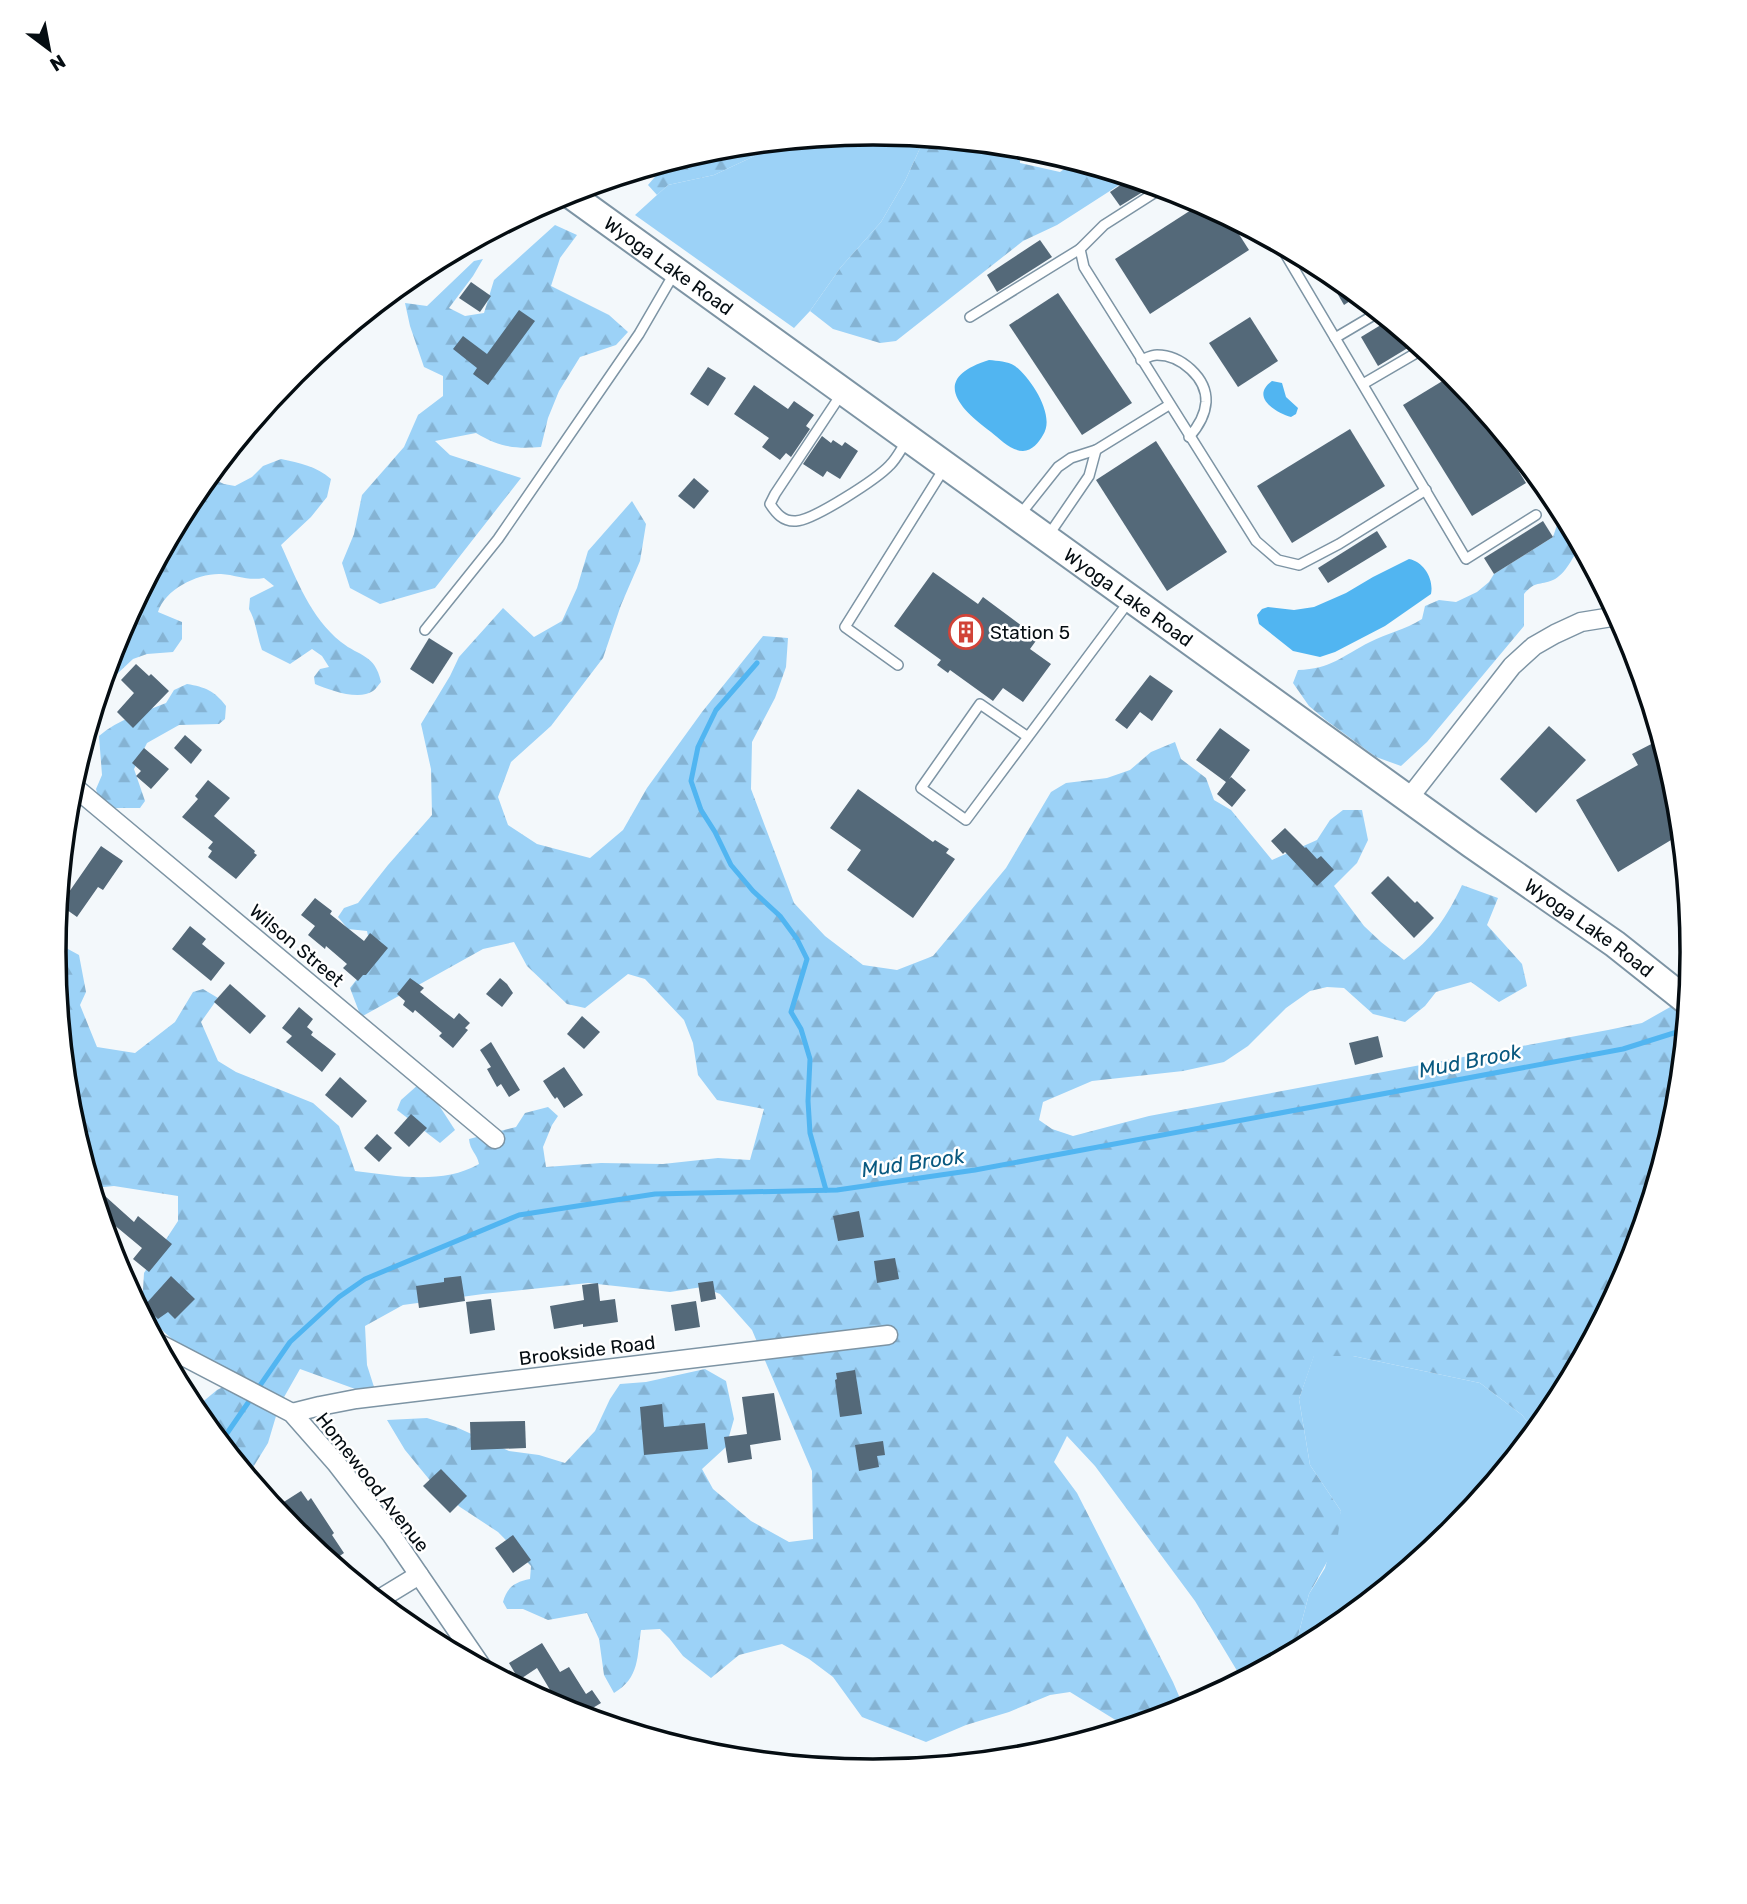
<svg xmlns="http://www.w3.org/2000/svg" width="1747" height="1904" viewBox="0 0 1747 1904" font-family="Rubik,sans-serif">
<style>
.green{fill:#9cd2f7}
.forest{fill:url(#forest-firs)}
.water{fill:#51b5f1}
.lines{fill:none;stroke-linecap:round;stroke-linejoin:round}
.stream{stroke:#51b5f1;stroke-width:5}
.building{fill:#546979}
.lane-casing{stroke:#7d94a4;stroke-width:12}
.street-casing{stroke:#7d94a4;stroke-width:21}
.secondary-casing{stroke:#7d94a4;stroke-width:30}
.lane{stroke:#fff;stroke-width:9}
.street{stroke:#fff;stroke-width:18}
.secondary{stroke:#fff;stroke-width:26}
.labels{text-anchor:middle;stroke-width:5;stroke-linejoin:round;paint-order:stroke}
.street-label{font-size:19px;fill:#050d12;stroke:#fff}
.poi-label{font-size:19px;fill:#050d12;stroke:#fff;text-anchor:start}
.water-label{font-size:21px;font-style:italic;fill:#095980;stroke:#fff}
.rim{fill:none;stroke:#050d12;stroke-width:3.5}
</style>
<defs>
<pattern id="forest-firs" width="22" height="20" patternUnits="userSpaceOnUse" patternTransform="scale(1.75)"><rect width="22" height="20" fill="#9cd2f7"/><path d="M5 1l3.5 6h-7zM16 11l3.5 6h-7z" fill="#85b3d3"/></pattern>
</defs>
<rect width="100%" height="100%" fill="#f3f8fb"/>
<!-- green -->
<g class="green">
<polygon points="874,133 919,137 921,146 905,181 881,222 841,267 810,311 794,328 635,215 668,185 714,175 763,152 774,143"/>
<polygon points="1314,1355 1353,1356 1480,1383 1522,1415 1535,1431 1453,1532 1328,1633 1299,1649 1297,1640 1309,1594 1325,1568 1341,1511 1310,1465 1299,1399"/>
</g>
<!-- forest -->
<g class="forest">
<polygon points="919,137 1019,147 1020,163 1060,172 1076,161 1130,178 1057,225 1023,241 896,341 880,343 833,329 810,311 841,267 881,222 905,181 921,146"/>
<polygon points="774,143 763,152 714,175 668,185 657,195 648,185 665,165 674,161 714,148"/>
<path d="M 555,225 L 577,235 L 560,258 L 551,286 L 609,315 L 628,332 L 616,345 L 580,357 L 559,391 L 548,418 L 541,447 C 514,449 499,447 476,433 L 435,441 L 450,455 L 521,478 L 435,588 L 380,604 L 350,588 L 342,563 L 354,534 L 362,495 L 404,447 L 418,415 L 443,396 L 443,376 L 424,367 L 410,326 L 405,303 L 427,306 L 474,261 L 483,259 L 473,276 L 449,308 L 465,316 L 484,313 L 494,280 Z"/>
<path d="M 281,459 C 300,463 316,466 331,479 L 327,497 L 311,517 L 281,545 C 297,580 310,617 341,642 C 360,657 375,654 381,682 C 378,685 376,689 373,691 C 359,701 329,690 315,684 L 314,677 L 320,669 L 329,667 L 322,656 L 312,649 L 290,664 L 262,650 C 257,636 256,621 249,609 L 250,598 L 274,586 L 264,578 C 247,581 237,575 221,574 C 198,573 165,589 158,612 L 182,622 L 182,639 L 173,652 L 147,654 L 133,659 L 101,689 L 117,638 L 155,566 L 187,512 L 185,510 L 193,497 L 209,477 L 224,484 L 235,486 L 252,477 L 263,466 Z"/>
<path d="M 632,501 L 646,524 L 640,561 L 621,605 L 603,658 L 551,726 L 511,762 L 498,797 L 508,825 L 537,844 L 590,858 L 623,830 L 647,788 L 702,712 L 763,636 L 788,638 L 786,667 L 775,698 L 752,742 L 751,789 L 794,903 L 825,936 L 863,965 L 897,970 L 933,956 L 1006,868 L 1051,792 L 1066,783 L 1107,778 L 1130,770 L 1151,752 L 1175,742 L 1181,759 L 1206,778 L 1214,800 L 1231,810 L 1272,860 L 1317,840 L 1330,820 L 1343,810 L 1362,810 L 1368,840 L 1357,863 L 1334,886 L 1364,926 L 1381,942 L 1404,960 C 1432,939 1447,917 1462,885 L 1498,898 L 1487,925 L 1522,964 L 1527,986 L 1499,1002 L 1471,982 L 1436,992 L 1425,1006 L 1405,1022 L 1373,1014 L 1344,988 L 1327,987 L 1310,991 L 1286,1008 L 1248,1046 L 1224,1062 L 1183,1071 L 1092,1081 L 1043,1102 L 1039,1120 L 1052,1129 L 1073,1136 L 1149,1116 L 1608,1030 L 1642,1023 L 1672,1006 L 1686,1016 L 1677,1112 L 1630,1266 L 1554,1407 L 1535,1431 L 1522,1415 L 1480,1383 L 1353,1356 L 1314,1356 L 1299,1399 L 1310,1465 L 1341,1511 L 1337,1544 L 1309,1594 L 1297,1640 L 1299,1649 L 1242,1679 L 1195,1601 L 1095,1466 L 1067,1436 L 1054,1462 L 1077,1493 L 1173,1682 L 1185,1710 L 1130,1726 L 1122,1724 L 1070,1692 L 1050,1695 L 1009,1712 L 966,1725 L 926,1742 L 862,1717 L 833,1677 L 809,1659 L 782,1644 L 739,1655 L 711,1678 L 683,1656 L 669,1638 L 660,1629 L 641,1630 C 637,1656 640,1678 614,1693 L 604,1675 L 599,1639 L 587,1613 L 548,1620 L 523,1609 L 507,1609 L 503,1602 C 507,1587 515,1582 530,1579 L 531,1566 L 498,1532 L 460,1507 L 433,1484 L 405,1450 L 387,1420 L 427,1418 L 456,1427 L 509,1451 L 539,1455 L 565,1463 L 595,1431 L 610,1399 L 620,1384 L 646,1382 L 705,1369 L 726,1381 L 734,1419 L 726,1447 L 702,1469 L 713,1489 L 751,1521 L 789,1542 L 813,1539 L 812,1471 L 752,1330 L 720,1294 L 702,1287 L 670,1292 L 588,1283 L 483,1294 L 403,1305 L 365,1326 L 367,1365 L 374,1387 L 358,1390 L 300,1369 L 279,1406 L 268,1443 L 252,1469 L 254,1483 L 194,1409 L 217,1390 L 233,1382 L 192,1356 L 164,1332 L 142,1306 L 144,1273 L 178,1221 L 178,1196 L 114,1186 L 93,1188 L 70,1111 L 54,952 L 55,942 L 79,955 L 86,992 L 80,1005 L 97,1047 L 135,1053 L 175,1022 L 193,992 L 203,989 L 218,998 L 201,1022 L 218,1061 L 236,1072 L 313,1103 L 339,1126 L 355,1171 C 396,1176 442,1185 479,1164 C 477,1153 470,1151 469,1139 L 516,1127 L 525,1113 L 548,1107 L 558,1116 L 552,1125 L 543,1147 L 546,1167 L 601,1163 L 663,1164 L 718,1158 L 750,1160 L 764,1109 L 717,1100 L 698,1075 L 693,1043 L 684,1020 L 645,979 L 628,974 L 585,1008 L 567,1004 L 527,966 L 514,942 L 483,949 L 361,1017 L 350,988 L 373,959 L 367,931 L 348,929 L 338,917 L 344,908 L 358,903 L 388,865 L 432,815 L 431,769 L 421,724 L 450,676 L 459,657 L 503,608 L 534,637 L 562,621 L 577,588 L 588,551 Z"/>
<path d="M 1564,514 L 1580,545 C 1574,556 1565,575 1553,580 C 1539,586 1536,580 1524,594 L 1524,626 L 1427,742 L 1401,766 L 1376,757 L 1327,721 L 1309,706 L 1293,683 L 1298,670 C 1331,669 1342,656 1370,642 C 1387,633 1405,630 1422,619 L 1425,606 L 1439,600 L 1456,602 L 1477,592 L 1489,582 L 1494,574 L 1553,537 L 1559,519 Z"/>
<path d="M 187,684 C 205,687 215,691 226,706 L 225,719 L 219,724 L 179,725 L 147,743 L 134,769 L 145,801 L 140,808 L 108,808 L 99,800 L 96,789 L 102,775 L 99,736 C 119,719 142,713 166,703 L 174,690 Z"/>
<polygon points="419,1084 431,1093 455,1130 440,1143 397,1110 401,1100"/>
</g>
<!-- water -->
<g class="water">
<path d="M 989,360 C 998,361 1007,361 1015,366 C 1031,378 1056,416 1043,435 C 1039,442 1032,451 1023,451 C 1011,451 1000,439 991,432 C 957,407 931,378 989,360 Z"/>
<path d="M 1272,381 L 1282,383 L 1286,397 L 1298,408 L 1296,414 L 1291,417 C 1275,412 1250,397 1272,381 Z"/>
<path d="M 1409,559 C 1424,562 1434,579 1431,594 L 1385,626 L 1335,652 L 1320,657 L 1293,651 L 1259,624 L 1257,615 L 1262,609 L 1268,607 L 1294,610 L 1314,607 L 1346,593 L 1373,577 Z"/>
</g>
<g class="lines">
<!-- stream -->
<g class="stream">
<polyline points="757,663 716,710 698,747 691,781 701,810 715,832 731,865 753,891 780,916 797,939 807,959 791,1012 801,1029 810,1059 808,1101 810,1133 826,1190"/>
<polyline points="221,1442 290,1342 339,1297 365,1279 519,1215 655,1194 837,1190 975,1170 1623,1049 1677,1032 1685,1028"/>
</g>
</g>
<!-- building -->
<g class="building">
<polygon points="1131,178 1154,185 1120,206 1110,192"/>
<polygon points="1202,203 1228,217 1249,250 1150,314 1115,259"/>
<polygon points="1040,240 1052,257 997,292 987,275"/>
<polygon points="1322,267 1329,271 1359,295 1344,305"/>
<polygon points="471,282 491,296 480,312 459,298"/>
<polygon points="1058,293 1132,403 1082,435 1009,325"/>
<polygon points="519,310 535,321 488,385 473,374 477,368 453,349 463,336 487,354"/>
<polygon points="1250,317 1278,361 1238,387 1209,343"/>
<polygon points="1389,320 1416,343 1378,366 1361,337"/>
<polygon points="708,367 726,378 708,406 690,394"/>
<polygon points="1454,374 1474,398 1526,483 1472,516 1403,405"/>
<polygon points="754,385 788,409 794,401 814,415 806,426 810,429 791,457 786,453 780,460 762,447 769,438 734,414"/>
<polygon points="1350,429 1385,486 1292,543 1257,486"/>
<polygon points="822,436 831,443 833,440 842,446 845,442 858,451 840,479 827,471 823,477 803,464"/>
<polygon points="1156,441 1227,552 1167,591 1096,480"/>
<polygon points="694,478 709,491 694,509 678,496"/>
<polygon points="1543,521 1553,537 1494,574 1484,558"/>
<polygon points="1377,531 1387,547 1328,583 1318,568"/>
<polygon points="933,572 978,604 983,597 1038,638 1030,649 1051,664 1023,702 1003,688 993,701 950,670 948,673 937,665 941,660 894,626"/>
<polygon points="429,638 453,653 433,684 410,669"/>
<polygon points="136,664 149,676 151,674 169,691 133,728 117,712 134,693 121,680"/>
<polygon points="1150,675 1173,691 1152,721 1140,712 1127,729 1115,720"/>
<polygon points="1549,726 1586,760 1536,813 1500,779"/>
<polygon points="1220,728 1250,750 1229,779 1231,777 1246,790 1232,807 1217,794 1226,782 1196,760"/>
<polygon points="185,735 202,750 191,764 174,748"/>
<polygon points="1661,739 1672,776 1668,778 1677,793 1681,834 1618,872 1576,800 1638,765 1632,754"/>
<polygon points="144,748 169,769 151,789 136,776 141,771 132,763"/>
<polygon points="208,780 230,798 214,816 255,851 254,853 257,855 236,879 208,857 212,851 208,848 213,842 182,817 198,799 195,796"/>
<polygon points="858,789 933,842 935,840 949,849 946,853 955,859 913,918 847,870 861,850 830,828"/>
<polygon points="1285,828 1305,848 1306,847 1317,859 1321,856 1334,870 1317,886 1285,852 1283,854 1271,841"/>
<polygon points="101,846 123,861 103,890 98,887 77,917 60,905"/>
<polygon points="1388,876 1415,903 1417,901 1434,918 1414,938 1371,893"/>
<polygon points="315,898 332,911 330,914 364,941 370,933 388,948 366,975 363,975 358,981 343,968 347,964 326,946 325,949 308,935 315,926 301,915"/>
<polygon points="190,926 206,939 202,944 225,963 211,981 172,949"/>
<polygon points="410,978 424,988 420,992 441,1009 454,1019 459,1013 470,1023 465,1028 468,1030 453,1048 439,1036 442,1033 415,1010 413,1013 403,1005 405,1001 397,994"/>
<polygon points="500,978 507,984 513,993 502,1007 486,994"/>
<polygon points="230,984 266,1016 250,1034 214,1002"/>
<polygon points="299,1007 313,1019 307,1027 313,1032 311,1035 336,1054 322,1072 286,1042 292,1036 282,1028"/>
<polygon points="582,1016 600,1032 584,1049 567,1034"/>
<polygon points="1378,1036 1383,1057 1355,1065 1349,1043"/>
<polygon points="491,1042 520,1090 509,1097 501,1084 497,1087 487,1069 491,1067 480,1050"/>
<polygon points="564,1067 583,1095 564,1108 557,1097 555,1099 552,1095 543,1081"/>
<polygon points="340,1077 367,1101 352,1118 325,1095"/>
<polygon points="411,1114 427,1128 409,1147 394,1133"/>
<polygon points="377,1134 392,1148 379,1162 364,1148"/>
<polygon points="105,1196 134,1222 138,1216 172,1244 149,1272 133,1259 142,1248 101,1214 98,1203"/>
<polygon points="859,1211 864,1237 838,1241 833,1216"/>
<polygon points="895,1258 899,1279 877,1283 874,1261"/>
<polygon points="171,1276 195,1299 175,1319 168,1312 158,1319 144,1306"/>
<polygon points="461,1276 465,1301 419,1308 416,1286 444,1282 444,1278"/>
<polygon points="713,1281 716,1299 701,1302 698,1283"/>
<polygon points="598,1283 600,1301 615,1299 618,1322 583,1327 583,1324 554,1329 550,1306 584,1300 582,1285"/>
<polygon points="491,1299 495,1330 470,1334 466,1302"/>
<polygon points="696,1301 700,1327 675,1331 671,1305"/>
<polygon points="855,1370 862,1414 840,1417 835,1380 837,1379 836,1373"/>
<polygon points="774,1393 781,1440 750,1445 752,1459 728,1463 724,1437 747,1434 742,1397"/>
<polygon points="662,1404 664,1427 705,1423 708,1449 644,1455 640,1407"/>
<polygon points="525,1421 526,1448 471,1450 470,1422"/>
<polygon points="883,1441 885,1455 877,1456 879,1467 859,1471 855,1445"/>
<polygon points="441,1469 467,1496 450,1513 423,1486"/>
<polygon points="301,1491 308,1501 311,1498 334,1533 332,1535 344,1553 331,1562 300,1536 279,1505"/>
<polygon points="513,1535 531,1560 513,1573 495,1548"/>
<polygon points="542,1643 560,1672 569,1667 586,1694 592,1690 601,1703 581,1715 569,1712 561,1697 556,1700 537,1668 519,1680 509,1663"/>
</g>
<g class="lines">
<!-- lane casing -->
<g class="lane-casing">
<g id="lane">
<polyline points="1162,188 1104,225 1080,249 1084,267 1256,541 1278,560 1299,565 1339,544 1426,490"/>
<polyline points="1280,245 1466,559 1536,515"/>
<polyline points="970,317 1080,249"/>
<polyline points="1335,338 1379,312"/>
<path d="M 1141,360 C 1146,358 1152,355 1157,355 C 1181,355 1207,378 1206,402 C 1205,416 1198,427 1189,437"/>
<polyline points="1363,384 1423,349"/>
<path d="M 842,393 L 775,494 L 770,504 C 776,513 783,522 796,521 C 814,520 877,479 890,465 C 897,458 901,449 906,442"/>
<polyline points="1019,516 1058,467 1071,458 1096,450 1169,405"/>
<polyline points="1048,536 1089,476 1096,450"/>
<polyline points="425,630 498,539 639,334 675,272"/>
<polyline points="898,665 845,627 945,467"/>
<polyline points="1028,737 980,704 921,788 966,820 1130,600"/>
</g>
</g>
<!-- street casing -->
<g class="street-casing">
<g id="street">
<polyline points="72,785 495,1139"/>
<polyline points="1409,798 1512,666 1534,646 1555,634 1581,622 1618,616"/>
<polyline points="158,1343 292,1413 336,1463 391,1534 482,1667"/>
<polyline points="292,1413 320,1406 356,1399 888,1335"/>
<polyline points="378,1600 419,1575"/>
</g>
</g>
<!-- secondary casing -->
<g class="secondary-casing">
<g id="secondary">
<path id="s1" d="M 568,193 L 1471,844 L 1615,944 L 1688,1002"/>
</g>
</g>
<!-- lane -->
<use href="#lane" class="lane"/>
<!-- street -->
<use href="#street" class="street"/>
<!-- secondary -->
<use href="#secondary" class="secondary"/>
</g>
<!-- icons -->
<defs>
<g id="building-ring" transform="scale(1.75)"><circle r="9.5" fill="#fff" stroke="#d14338" stroke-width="1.5"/><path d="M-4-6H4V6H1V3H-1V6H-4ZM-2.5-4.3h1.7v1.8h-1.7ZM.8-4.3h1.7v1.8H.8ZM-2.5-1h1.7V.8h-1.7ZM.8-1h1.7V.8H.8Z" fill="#d14338"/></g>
</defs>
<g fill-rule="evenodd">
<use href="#building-ring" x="966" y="632"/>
</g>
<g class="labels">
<!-- street labels -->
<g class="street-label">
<text dy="7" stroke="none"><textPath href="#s1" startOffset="124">Wyoga Lake Road</textPath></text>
<text dy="7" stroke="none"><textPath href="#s1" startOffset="691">Wyoga Lake Road</textPath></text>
<text dy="7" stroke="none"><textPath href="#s1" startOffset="1258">Wyoga Lake Road</textPath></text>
<text transform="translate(297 945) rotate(40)" y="7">Wilson Street</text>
<text transform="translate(587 1350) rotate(-7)" y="7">Brookside Road</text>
<text transform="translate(373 1482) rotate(52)" y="7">Homewood Avenue</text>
</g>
<!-- poi labels -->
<g class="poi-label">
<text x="990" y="639">Station 5</text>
</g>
<!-- water labels -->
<g class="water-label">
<text transform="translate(1470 1061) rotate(-11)" y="7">Mud Brook</text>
<text transform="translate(913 1163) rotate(-8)" y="7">Mud Brook</text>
</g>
</g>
<!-- crop -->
<path d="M0 0H1747V1904H0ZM66 952a807 807 0 1 1 1614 0a807 807 0 1 1-1614 0Z" fill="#fff" fill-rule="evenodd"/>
<path class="rim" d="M66 952a807 807 0 1 1 1614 0a807 807 0 1 1-1614 0Z"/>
<!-- north arrow -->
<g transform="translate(49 49) rotate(148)" stroke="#ffffff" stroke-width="5" paint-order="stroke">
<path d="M0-5L12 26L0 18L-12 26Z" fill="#050d12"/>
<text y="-10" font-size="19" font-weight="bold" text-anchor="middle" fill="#050d12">N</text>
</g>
</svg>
